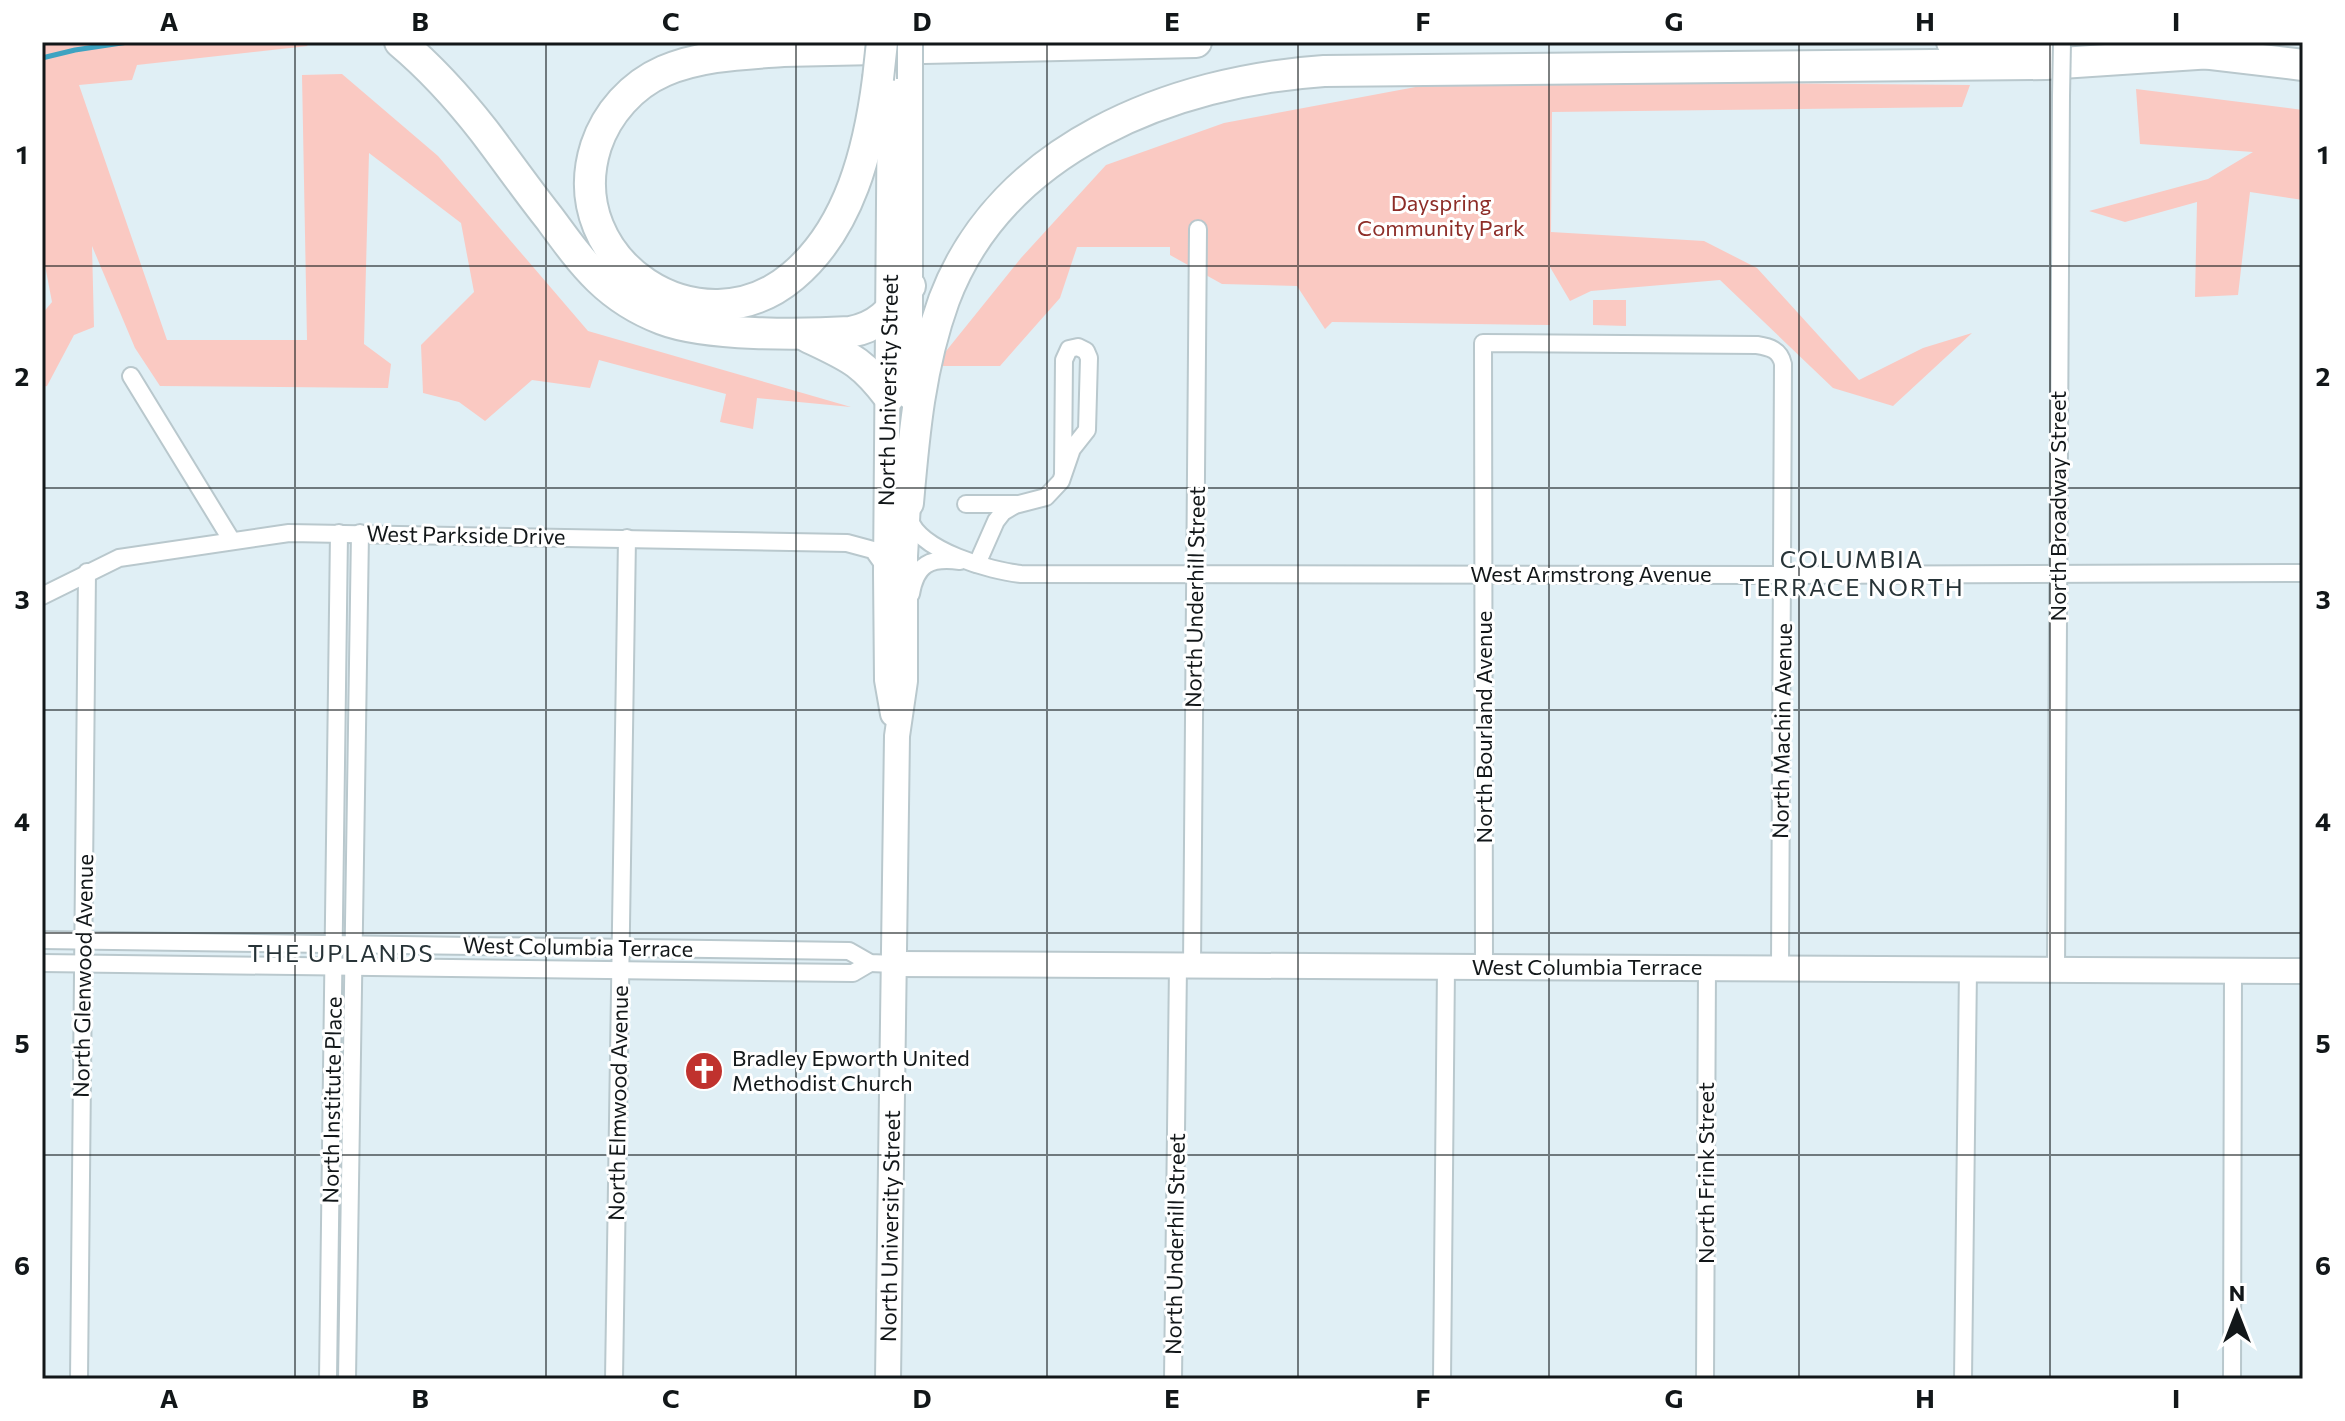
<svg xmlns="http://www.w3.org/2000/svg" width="2345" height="1421" viewBox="0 0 2345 1421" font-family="Commissioner,sans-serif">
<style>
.green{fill:#fac9c2}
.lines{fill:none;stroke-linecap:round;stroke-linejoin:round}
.stream{stroke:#3ea3c1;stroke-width:5}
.street-casing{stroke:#b9c8cd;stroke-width:20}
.secondary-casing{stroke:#b9c8cd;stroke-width:28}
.highway-casing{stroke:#b9c8cd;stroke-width:34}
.street{stroke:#fff;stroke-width:16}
.secondary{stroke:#fff;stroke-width:24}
.highway{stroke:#fff;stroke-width:30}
.street-bridge-casing{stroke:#b9c8cd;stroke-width:20;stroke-linecap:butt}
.secondary-bridge-casing{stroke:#b9c8cd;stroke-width:28;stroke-linecap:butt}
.highway-bridge-casing{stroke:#b9c8cd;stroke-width:34;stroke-linecap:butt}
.street-bridge{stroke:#fff;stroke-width:16}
.secondary-bridge{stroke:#fff;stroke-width:24}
.highway-bridge{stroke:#fff;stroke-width:30}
.grid{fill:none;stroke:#121719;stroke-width:2;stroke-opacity:0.55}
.labels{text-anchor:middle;stroke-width:6;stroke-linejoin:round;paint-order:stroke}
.park-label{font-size:22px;fill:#8d2d28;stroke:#fff}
.street-label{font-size:22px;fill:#121719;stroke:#fff}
.poi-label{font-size:22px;fill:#121719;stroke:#fff;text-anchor:start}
.neighbourhood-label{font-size:24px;letter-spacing:2px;fill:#273337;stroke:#fff}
.neatline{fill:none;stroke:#121719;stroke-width:3}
.grid-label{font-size:26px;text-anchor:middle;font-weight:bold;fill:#121719}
</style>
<rect width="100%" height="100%" fill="#e0eff5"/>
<!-- green -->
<g class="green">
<polygon points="42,42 302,42 308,46 137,65 132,80 79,85 167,340 307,340 302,75 342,74 438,156 588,331 851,407 757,398 753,429 720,422 726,394 599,360 590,388 532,380 485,421 459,402 423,393 421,345 474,292 461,223 369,153 364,344 391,364 388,388 160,386 135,348 92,246 94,327 74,335 47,386 42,387 42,314 52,302 42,250"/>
<polygon points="1453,80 1970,85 1962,107 1552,112 1551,232 1704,241 1757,268 1859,380 1923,348 1972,333 1893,406 1833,388 1720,280 1591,291 1570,301 1550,267 1550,325 1332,322 1325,329 1297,286 1222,284 1170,255 1170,247 1077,247 1060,298 1000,366 934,366 1021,258 1106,165 1224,123"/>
<polygon points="2136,89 2303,110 2303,200 2250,192 2238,295 2195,297 2197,202 2125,222 2089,211 2208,179 2253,152 2140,144"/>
<polygon points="1593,300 1626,300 1626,326 1593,325"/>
</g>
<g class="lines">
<!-- stream -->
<polyline class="stream" points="42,58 75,50 128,42"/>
<!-- street casing -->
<g class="street-casing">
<g id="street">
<polyline points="131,376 232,541"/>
<polyline points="966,504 1016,504"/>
<path d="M 909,518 C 919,551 991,571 1021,574 L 1783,575 L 2303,573"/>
<polyline points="977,564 996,521 1003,512 1015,505 1046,497 1061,481 1072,449 1087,430 1089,358 1086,351 1078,347 1069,349 1064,360 1063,474"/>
<path d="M 911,594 C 916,564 930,557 960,561"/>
<polyline points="42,596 119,558 289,533 847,543 873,550 885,567"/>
<polyline points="42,940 849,951 870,963 894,964"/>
<polyline points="42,963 853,973 870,963"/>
<polyline points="1192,966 1198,229"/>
<path d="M 1484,967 L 1483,343 L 1757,345 C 1770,347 1780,350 1783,364 L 1780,968"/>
<polyline points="2056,969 2061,96"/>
<polyline points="79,1379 87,572"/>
<polyline points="328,1379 339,533"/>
<polyline points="347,1379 360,533"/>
<polyline points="614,1379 627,538"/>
<polyline points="1173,1379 1178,966"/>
<polyline points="1442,1379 1446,967"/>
<polyline points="1705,1379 1707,968"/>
<polyline points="1963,1379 1968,969"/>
<polyline points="2232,1379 2233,971"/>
</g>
</g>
<!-- secondary casing -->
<g class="secondary-casing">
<g id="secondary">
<polyline points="890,79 886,573 887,680 893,714"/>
<polyline points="910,397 910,79"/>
<polyline points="894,964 2303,971"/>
<polyline points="888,1379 897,736 905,681 905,556 909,486"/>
</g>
</g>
<!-- highway casing -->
<g class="highway-casing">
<g id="highway">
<path d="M 400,42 C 431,68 459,99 484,131 C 506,160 527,190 550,219 C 583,264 607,298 662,319 C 706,336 801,335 850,332 C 880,327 892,309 910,286"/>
<polyline points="1952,42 2038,43"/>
<polyline points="2194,52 2303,65"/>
<path d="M 878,79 C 869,149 850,228 793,276 C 701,354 559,262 596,146 C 607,113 632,85 664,71 C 701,55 744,54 783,51 L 1196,42"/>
<path d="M 808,337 C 849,357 861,360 889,397"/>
<path d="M 908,503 C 914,433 920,366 944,300 C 1002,146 1174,81 1324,71 L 2046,64 L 2212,53"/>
</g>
</g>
<!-- street -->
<use href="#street" class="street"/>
<!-- secondary -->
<use href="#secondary" class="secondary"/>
<!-- highway -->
<use href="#highway" class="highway"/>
<!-- street-bridge casing -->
<g class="street-bridge-casing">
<polyline id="street-bridge" points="2061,96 2062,42"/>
</g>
<!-- secondary-bridge casing -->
<g class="secondary-bridge-casing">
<polyline id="secondary-bridge" points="910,79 910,42"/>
</g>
<!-- highway-bridge casing -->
<g class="highway-bridge-casing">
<polyline id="highway-bridge" points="878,79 882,42"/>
</g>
<!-- street-bridge -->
<use href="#street-bridge" class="street-bridge"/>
<!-- secondary-bridge -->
<use href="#secondary-bridge" class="secondary-bridge"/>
<!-- highway-bridge -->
<use href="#highway-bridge" class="highway-bridge"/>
</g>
<!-- grid -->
<path class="grid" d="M 295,42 L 295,1379M 546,42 L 546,1379M 796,42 L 796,1379M 1047,42 L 1047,1379M 1298,42 L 1298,1379M 1549,42 L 1549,1379M 1799,42 L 1799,1379M 2050,42 L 2050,1379M 42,266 L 2303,266M 42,488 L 2303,488M 42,710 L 2303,710M 42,933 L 2303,933M 42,1155 L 2303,1155"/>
<!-- icons -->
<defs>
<g id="church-disc" transform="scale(2)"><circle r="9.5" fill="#c0322e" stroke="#fff"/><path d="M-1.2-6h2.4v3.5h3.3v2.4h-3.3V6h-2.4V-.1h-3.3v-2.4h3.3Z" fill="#fff"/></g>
</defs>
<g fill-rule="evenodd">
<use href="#church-disc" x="704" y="1071"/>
</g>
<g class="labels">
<!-- park labels -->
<g class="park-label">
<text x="1441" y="211">Dayspring<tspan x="1441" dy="25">Community Park</tspan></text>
</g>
<!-- street labels -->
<g class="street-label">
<text transform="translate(888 390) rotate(-89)" y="8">North University Street</text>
<text transform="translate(2058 506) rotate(-90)" y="8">North Broadway Street</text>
<text transform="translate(466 535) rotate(1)" y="8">West Parkside Drive</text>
<text x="1591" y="582">West Armstrong Avenue</text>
<text transform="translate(1195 597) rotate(-89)" y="8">North Underhill Street</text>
<text transform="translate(1484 727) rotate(-90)" y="8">North Bourland Avenue</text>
<text transform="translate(1782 731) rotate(-89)" y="8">North Machin Avenue</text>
<text transform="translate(578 947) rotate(1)" y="8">West Columbia Terrace</text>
<text x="1587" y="975">West Columbia Terrace</text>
<text transform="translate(83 976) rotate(-89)" y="8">North Glenwood Avenue</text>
<text transform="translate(332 1100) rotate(-89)" y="8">North Institute Place</text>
<text transform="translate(618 1103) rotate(-89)" y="8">North Elmwood Avenue</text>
<text transform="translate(1706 1173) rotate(-90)" y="8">North Frink Street</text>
<text transform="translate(890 1226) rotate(-89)" y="8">North University Street</text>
<text transform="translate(1175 1244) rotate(-89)" y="8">North Underhill Street</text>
</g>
<!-- poi labels -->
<g class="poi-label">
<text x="732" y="1066">Bradley Epworth United<tspan x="732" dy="25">Methodist Church</tspan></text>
</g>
<!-- neighbourhood labels -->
<g class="neighbourhood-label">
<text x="1852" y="568">COLUMBIA<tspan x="1852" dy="28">TERRACE NORTH</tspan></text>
<text x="341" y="962">THE UPLANDS</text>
</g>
</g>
<!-- border -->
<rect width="2345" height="1421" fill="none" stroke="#ffffff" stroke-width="88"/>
<!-- north arrow -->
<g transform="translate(2237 1313)" stroke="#ffffff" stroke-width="6" paint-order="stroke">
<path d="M0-6L14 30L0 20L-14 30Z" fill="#121719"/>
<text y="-12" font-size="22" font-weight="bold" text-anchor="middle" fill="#121719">N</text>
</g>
<rect x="44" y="44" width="2257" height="1333" class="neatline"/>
<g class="grid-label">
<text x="169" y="31">A</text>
<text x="420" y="31">B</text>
<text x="671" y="31">C</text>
<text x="922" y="31">D</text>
<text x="1172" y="31">E</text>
<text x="1423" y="31">F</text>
<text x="1674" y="31">G</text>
<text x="1925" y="31">H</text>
<text x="2176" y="31">I</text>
<text x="22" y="164">1</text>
<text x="2323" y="164">1</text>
<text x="22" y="386">2</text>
<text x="2323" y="386">2</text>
<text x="22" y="609">3</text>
<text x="2323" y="609">3</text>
<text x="22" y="831">4</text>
<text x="2323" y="831">4</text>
<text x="22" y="1053">5</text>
<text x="2323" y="1053">5</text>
<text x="22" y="1275">6</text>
<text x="2323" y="1275">6</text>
<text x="169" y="1408">A</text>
<text x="420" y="1408">B</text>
<text x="671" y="1408">C</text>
<text x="922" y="1408">D</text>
<text x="1172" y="1408">E</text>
<text x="1423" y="1408">F</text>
<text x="1674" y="1408">G</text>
<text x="1925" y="1408">H</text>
<text x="2176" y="1408">I</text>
</g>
</svg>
